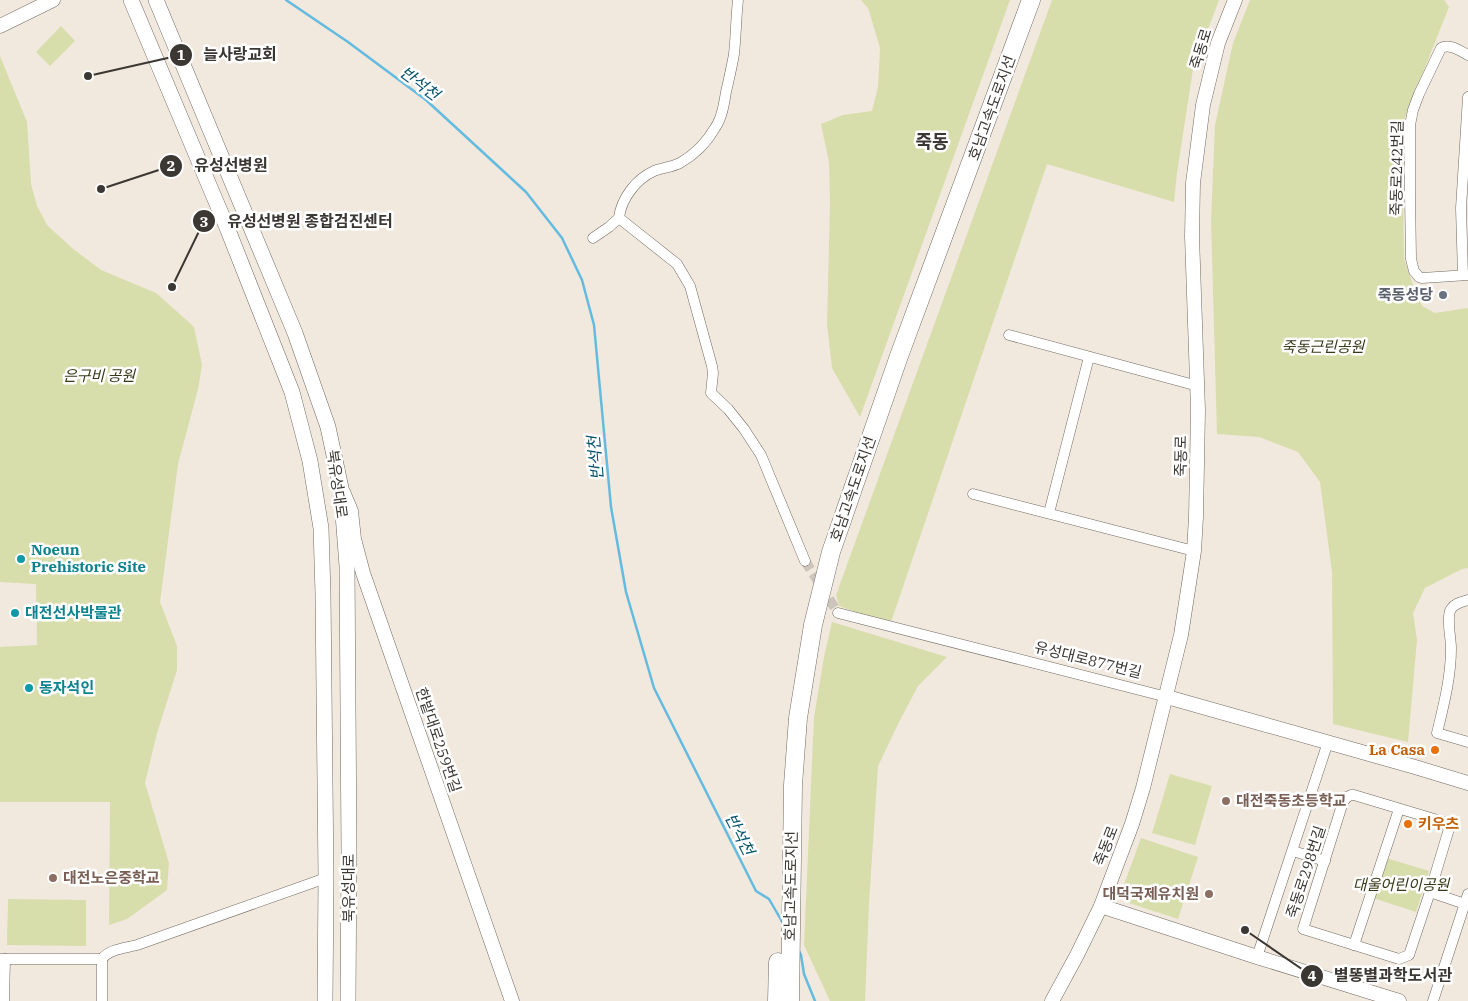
<svg xmlns="http://www.w3.org/2000/svg" width="1468" height="1001" viewBox="0 0 1468 1001" font-family="'IBM Plex Serif','Noto Sans KR',serif">
<style>
.green{fill:#d8deab}
.lines{fill:none;stroke-linecap:round;stroke-linejoin:round}
.stream{stroke:#63bbe0;stroke-width:2.5}
.street-tunnel{stroke:#cdc5bc;stroke-width:10;stroke-dasharray:10 5;stroke-linecap:butt}
.street-casing{stroke:#716a61;stroke-width:11}
.secondary-casing{stroke:#716a61;stroke-width:15}
.primary-casing{stroke:#716a61;stroke-width:16}
.highway-casing{stroke:#716a61;stroke-width:19}
.street{stroke:#fff;stroke-width:10}
.secondary{stroke:#fff;stroke-width:14}
.primary{stroke:#fff;stroke-width:15}
.highway{stroke:#fff;stroke-width:18}
.worship-dot{fill:#6b7280;stroke:#fff;stroke-width:2}
.culture-dot{fill:#0f9aa8;stroke:#fff;stroke-width:2}
.food-dot{fill:#e8710a;stroke:#fff;stroke-width:2}
.education-dot{fill:#8d6e63;stroke:#fff;stroke-width:2}
.labels{text-anchor:middle;stroke-width:5;stroke-linejoin:round;paint-order:stroke}
.street-label{font-size:15px;fill:#3b3733;stroke:#fff}
.worship-label{font-size:15px;font-weight:bold;fill:#5b616d;stroke:#fff;text-anchor:end}
.park-label{font-size:15px;font-style:italic;fill:#373a18;stroke:#fff}
.culture-label{font-size:15px;font-weight:bold;fill:#0d838f;stroke:#fff;text-anchor:start}
.food-label{font-size:15px;font-weight:bold;fill:#c56008;stroke:#fff;text-anchor:end}
.education-label{font-size:15px;font-weight:bold;fill:#785e54;stroke:#fff;text-anchor:start}
.water-label{font-size:16px;font-style:italic;fill:#04526b;stroke:#fff}
.quarter-label{font-size:18px;font-weight:bold;fill:#3b3733;stroke:#fff}
.leader{fill:none;stroke:#3b3733;stroke-width:2}
.callout-dot{fill:#3b3733;stroke:#fff;stroke-width:2}
.mark-label{font-size:15px;text-anchor:middle;font-weight:bold;fill:#fff}
.callout-label{font-size:16px;text-anchor:middle;font-weight:bold;fill:#3b3733;stroke:#fff;stroke-width:5;stroke-linejoin:round;paint-order:stroke}
</style>
<rect width="100%" height="100%" fill="#f1e8de"/>
<!-- green -->
<g class="green">
<polygon points="861,0 1010,0 860,417 832,368 827,325 830,203 829,162 821,124 843,115 872,111 878,87 880,48 868,8"/>
<polygon points="1052,0 1219,0 1193,69 1177,173 1174,202 1047,164 891,622 861,614 839,606 836,595"/>
<polygon points="1250,0 1444,0 1449,7 1402,125 1404,259 1413,285 1422,306 1435,313 1468,308 1468,568 1462,569 1425,588 1413,613 1417,640 1408,742 1333,724 1332,572 1320,482 1298,452 1259,437 1217,434 1211,220 1215,125 1233,43"/>
<polygon points="61,26 75,41 50,66 36,52"/>
<polygon points="0,56 27,122 31,184 37,206 47,225 72,248 101,270 156,293 194,327 202,365 198,389 178,464 160,602 177,646 177,670 157,733 145,783 169,863 167,890 127,919 109,925 110,802 0,802 0,647 37,645 36,584 0,582"/>
<polygon points="832,622 947,657 918,686 899,722 878,766 869,903 865,1001 830,1001 804,945 814,717 824,657"/>
<polygon points="1170,774 1212,786 1195,845 1152,833"/>
<polygon points="1141,838 1198,857 1178,919 1129,903 1122,890"/>
<polygon points="1386,858 1429,871 1416,912 1373,898"/>
<polygon points="8,899 86,900 86,946 7,945"/>
</g>
<g class="lines">
<!-- stream -->
<g class="stream">
<polyline points="286,0 348,42 426,100 526,192 562,238 582,280 594,325 611,507 626,592 654,688 756,891 769,899 784,925"/>
<polyline points="799,951 801,955 804,974 815,1001"/>
</g>
<!-- street-tunnel -->
<polyline class="street-tunnel" points="805,561 838,613"/>
<!-- street casing -->
<g class="street-casing">
<g id="street">
<path d="M 738,0 C 736,18 736,36 734,54 C 732,66 729,79 726,92 C 724,104 722,118 715,128 C 707,142 694,155 680,163 C 672,167 662,168 654,171 C 636,179 621,199 619,218 L 677,264 L 690,286 L 712,366 L 713,373 L 711,393 L 728,409 L 744,429 L 761,455 L 805,561"/>
<path d="M 1468,55 C 1460,51 1450,43 1441,48 L 1419,94 L 1413,110 L 1410,125 L 1410,195 L 1411,259 L 1414,271 L 1419,277 L 1422,278 L 1468,275"/>
<polyline points="593,238 609,227 619,218"/>
<polyline points="1463,275 1461,208 1468,97"/>
<polyline points="1009,335 1198,386"/>
<polyline points="973,494 1194,551"/>
<polyline points="1049,513 1089,357"/>
<path d="M 1468,600 C 1462,602 1455,603 1451,609 C 1446,617 1451,638 1451,648 C 1451,677 1444,704 1437,733 L 1468,742"/>
<polyline points="838,613 1167,697"/>
<polygon points="1351,795 1354,795 1444,822 1449,829 1430,892 1409,955 1399,959 1303,929 1343,802 1347,797"/>
<polyline points="1293,851 1325,861"/>
<polyline points="1430,892 1468,905"/>
<polyline points="1354,945 1399,809"/>
<polyline points="1257,957 1328,742"/>
<polyline points="0,959 102,959 102,1001"/>
<path d="M 102,959 C 109,949 126,948 137,945 L 326,878"/>
<polyline points="4,1001 5,959"/>
<polyline points="1433,1001 1468,894"/>
</g>
</g>
<!-- secondary casing -->
<g class="secondary-casing">
<g id="secondary">
<polyline points="0,26 53,0"/>
<polyline points="343,492 351,511 354,539 363,573 512,1001"/>
<polyline points="1167,697 1415,767 1468,783"/>
<polyline points="1101,906 1257,957 1399,1001"/>
<polyline points="1052,1001 1077,955 1101,906 1132,824 1143,788 1181,635 1194,551 1196,517 1198,410 1192,236 1193,183 1203,105 1218,43 1235,0"/>
</g>
</g>
<!-- primary casing -->
<g class="primary-casing">
<g id="primary">
<polyline points="131,0 228,230 292,392 310,461 321,528 323,594 326,878 325,1001"/>
<polyline points="156,0 295,333 328,427 341,488 347,566 349,850 348,1001"/>
</g>
</g>
<!-- highway casing -->
<g class="highway-casing">
<g id="highway">
<polyline points="777,1001 778,962"/>
<polyline points="790,1001 793,785 798,718 813,625 831,552 899,356 1031,0"/>
</g>
</g>
<!-- street -->
<use href="#street" class="street"/>
<!-- secondary -->
<use href="#secondary" class="secondary"/>
<!-- primary -->
<use href="#primary" class="primary"/>
<!-- highway -->
<use href="#highway" class="highway"/>
</g>
<!-- markers -->
<circle class="worship-dot" cx="1443" cy="295" r="5"/>
<g class="culture-dot">
<circle cx="21" cy="559" r="5"/>
<circle cx="15" cy="613" r="5"/>
<circle cx="29" cy="688" r="5"/>
</g>
<g class="food-dot">
<circle cx="1435" cy="750" r="5"/>
<circle cx="1408" cy="824" r="5"/>
</g>
<g class="education-dot">
<circle cx="1226" cy="801" r="5"/>
<circle cx="53" cy="878" r="5"/>
<circle cx="1209" cy="894" r="5"/>
</g>
<g class="labels">
<!-- street labels -->
<g class="street-label">
<text transform="translate(1201 49) rotate(-73)" y="5">죽동로</text>
<text transform="translate(992 108) rotate(-70)" y="5">호남고속도로지선</text>
<text transform="translate(1397 168) rotate(-89)" y="5">죽동로242번길</text>
<text transform="translate(1181 456) rotate(-89)" y="5">죽동로</text>
<text transform="translate(337 484) rotate(82)" y="5">북유성대로</text>
<text transform="translate(853 489) rotate(-71)" y="5">호남고속도로지선</text>
<text transform="translate(1088 660) rotate(14)" y="5">유성대로877번길</text>
<text transform="translate(438 740) rotate(71)" y="5">한밭대로259번길</text>
<text transform="translate(1106 846) rotate(-69)" y="5">죽동로</text>
<text transform="translate(1306 872) rotate(-72)" y="5">죽동로298번길</text>
<text transform="translate(791 886) rotate(-89)" y="5">호남고속도로지선</text>
<text transform="translate(349 888) rotate(-90)" y="5">북유성대로</text>
</g>
<!-- worship labels -->
<g class="worship-label">
<text x="1433" y="300">죽동성당</text>
</g>
<!-- park labels -->
<g class="park-label">
<text x="1323" y="352">죽동근린공원</text>
<text x="99" y="381">은구비 공원</text>
<text x="1401" y="890">대울어린이공원</text>
</g>
<!-- culture labels -->
<g class="culture-label">
<text x="31" y="555">Noeun<tspan x="31" dy="17">Prehistoric Site</tspan></text>
<text x="25" y="618">대전선사박물관</text>
<text x="39" y="693">동자석인</text>
</g>
<!-- food labels -->
<g class="food-label">
<text x="1425" y="755">La Casa</text>
<text x="1418" y="829" text-anchor="start">키우츠</text>
</g>
<!-- education labels -->
<g class="education-label">
<text x="1236" y="806">대전죽동초등학교</text>
<text x="63" y="883">대전노은중학교</text>
<text x="1199" y="899" text-anchor="end">대덕국제유치원</text>
</g>
<!-- water labels -->
<g class="water-label">
<text transform="translate(420 83) rotate(37)" y="6">반석천</text>
<text transform="translate(595 458) rotate(-95)" y="6">반석천</text>
<text transform="translate(740 834) rotate(63)" y="6">반석천</text>
</g>
<!-- quarter labels -->
<g class="quarter-label">
<text x="932" y="148">죽동</text>
</g>
</g>
<!-- callouts -->
<path class="leader" d="M88 76L181 55M101 189L171 166M172 287L204 221M1245 930L1312 976"/>
<g class="callout-dot">
<circle cx="88" cy="76" r="5"/>
<circle cx="101" cy="189" r="5"/>
<circle cx="172" cy="287" r="5"/>
<circle cx="1245" cy="930" r="5"/>
<circle cx="181" cy="55" r="12"/>
<circle cx="171" cy="166" r="12"/>
<circle cx="204" cy="221" r="12"/>
<circle cx="1312" cy="976" r="12"/>
</g>
<g class="mark-label">
<text x="181" y="60">1</text>
<text x="171" y="171">2</text>
<text x="204" y="227">3</text>
<text x="1312" y="981">4</text>
</g>
<g class="callout-label">
<text x="240" y="60">늘사랑교회</text>
<text x="231" y="171">유성선병원</text>
<text x="310" y="227">유성선병원 종합검진센터</text>
<text x="1393" y="981">별똥별과학도서관</text>
</g>
</svg>
